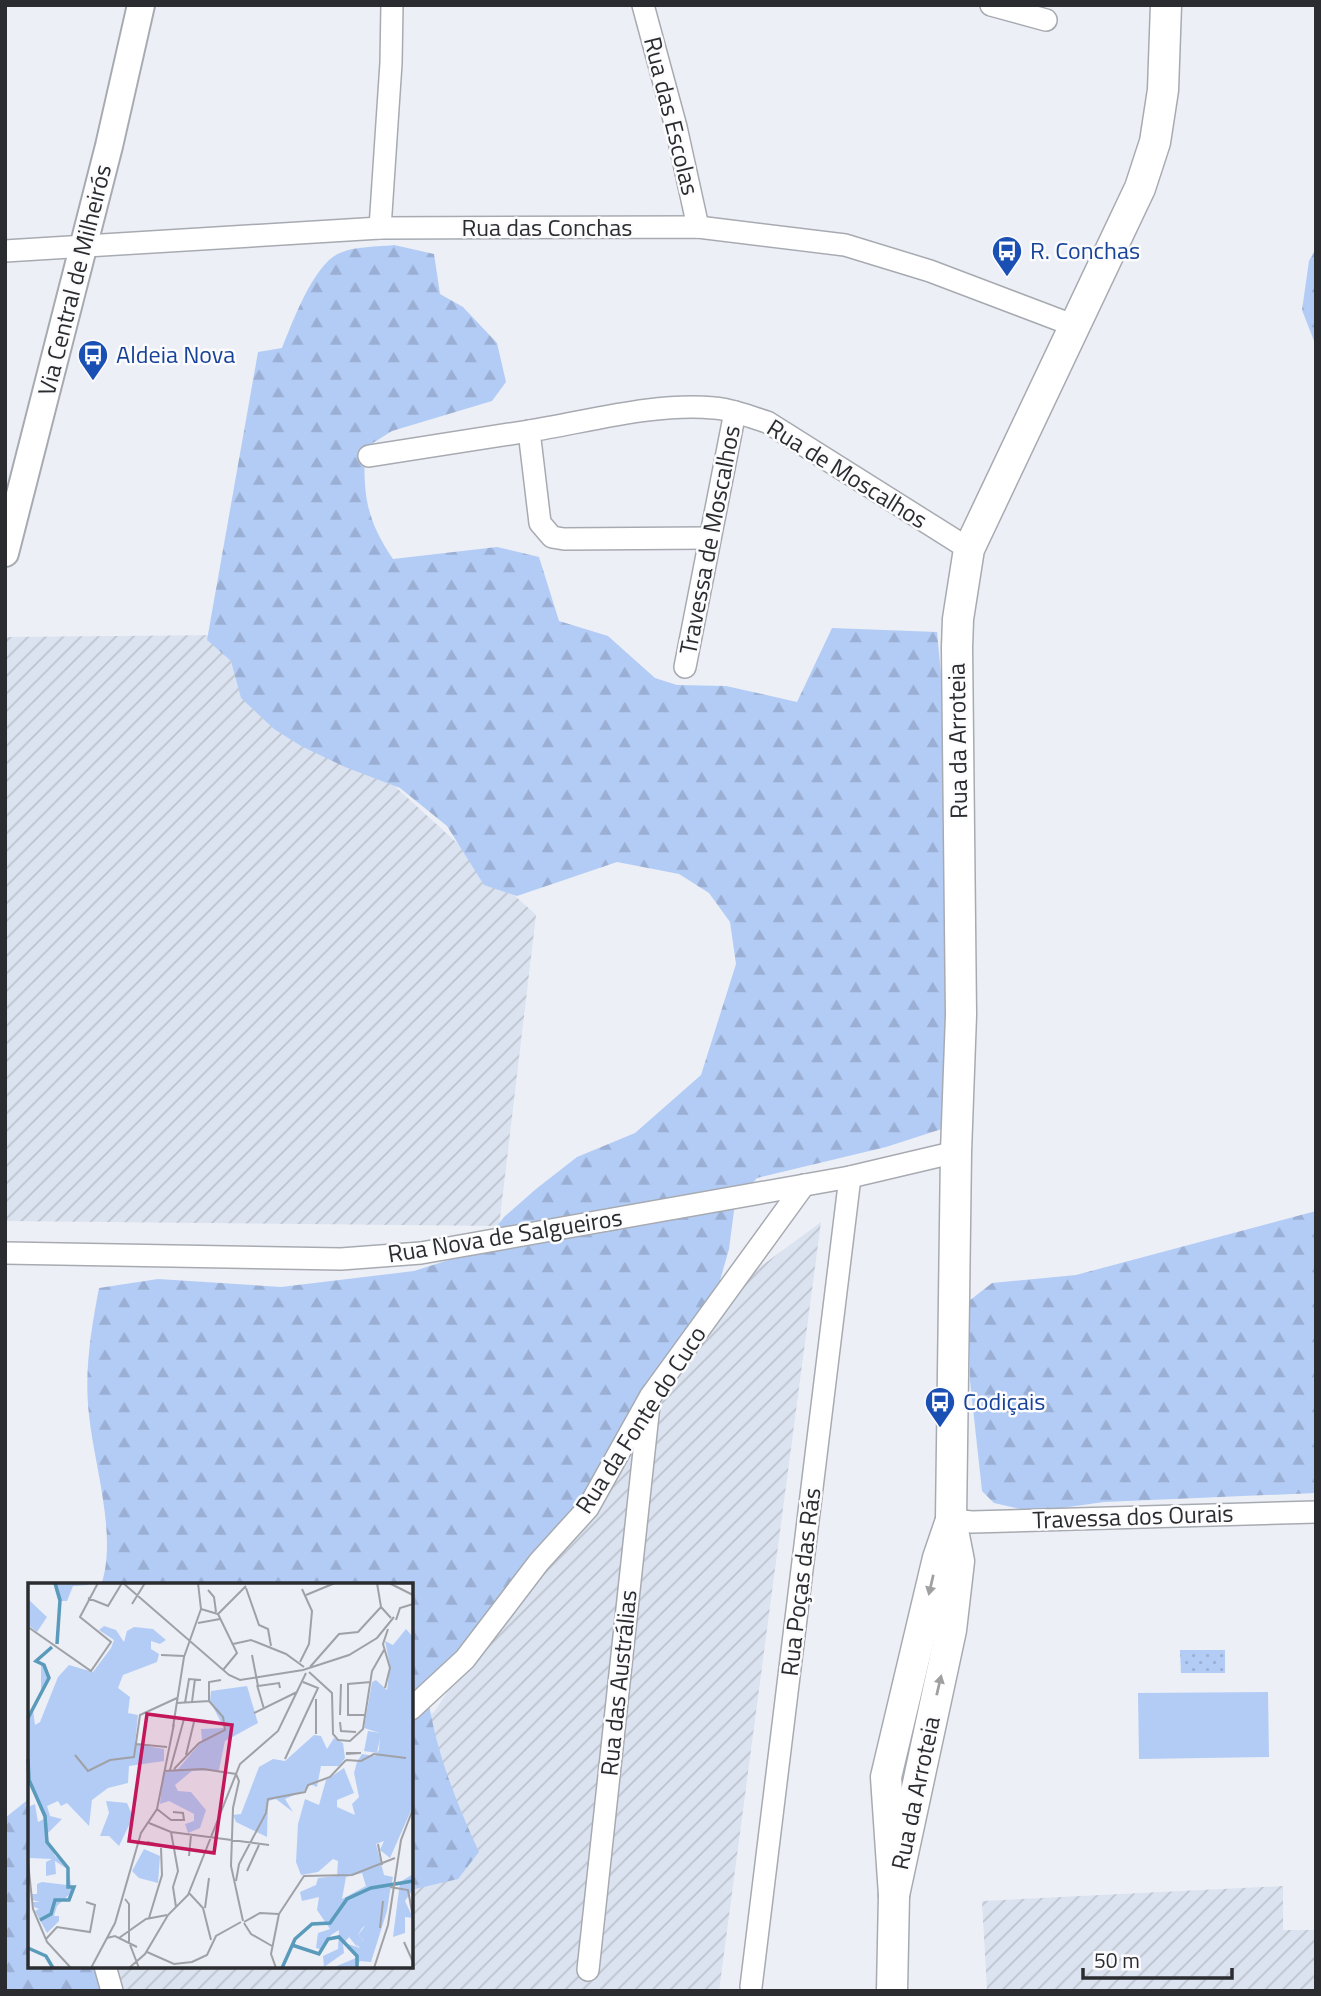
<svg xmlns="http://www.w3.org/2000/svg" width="1321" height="1996" viewBox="0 0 1321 1996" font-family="'Titillium Web',sans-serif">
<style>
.industrial{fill:url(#industrial-furrows)}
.green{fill:url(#green-dots)}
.forest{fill:url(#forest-firs)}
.pitch{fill:#b3ccf6}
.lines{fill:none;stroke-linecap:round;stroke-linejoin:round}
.minor-casing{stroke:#a7abb1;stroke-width:24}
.tertiary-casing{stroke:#a7abb1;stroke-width:30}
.secondary-casing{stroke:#a7abb1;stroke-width:33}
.minor{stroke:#fff;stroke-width:21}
.tertiary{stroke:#fff;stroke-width:26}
.secondary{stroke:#fff;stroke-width:30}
.oneway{fill:#a0a0a1}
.labels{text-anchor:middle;stroke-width:5;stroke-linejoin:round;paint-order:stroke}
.street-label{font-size:24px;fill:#2b2c2f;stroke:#fcfcfe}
.transit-label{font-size:24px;fill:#164399;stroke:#fcfcfe;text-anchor:start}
.inset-river{fill:none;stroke:#5a9aba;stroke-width:3.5}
.inset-road{fill:none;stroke:#9fa1a6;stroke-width:2}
.view{fill:#c2185b;fill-opacity:0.15;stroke:#c2185b;stroke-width:3.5}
.inset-edge{fill:none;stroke:#2b2c2f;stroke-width:3.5}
</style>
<defs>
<pattern id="industrial-furrows" width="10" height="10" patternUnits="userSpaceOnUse" patternTransform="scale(1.75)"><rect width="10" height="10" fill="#dbe3f0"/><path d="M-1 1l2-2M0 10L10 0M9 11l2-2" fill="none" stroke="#bcc3ce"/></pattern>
<pattern id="green-dots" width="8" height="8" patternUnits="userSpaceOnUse" patternTransform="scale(1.75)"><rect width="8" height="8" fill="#b3ccf6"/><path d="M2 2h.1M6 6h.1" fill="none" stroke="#9aafd3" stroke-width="1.8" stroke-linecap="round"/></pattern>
<pattern id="forest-firs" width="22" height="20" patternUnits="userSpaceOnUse" patternTransform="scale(1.75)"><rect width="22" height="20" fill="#b3ccf6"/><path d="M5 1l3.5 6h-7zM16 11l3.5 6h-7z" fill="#9aafd3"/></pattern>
</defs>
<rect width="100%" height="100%" fill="#eceff6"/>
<!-- industrial -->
<g class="industrial">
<polygon points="229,635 536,915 499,1226 5,1221 5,637"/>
<polygon points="821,1222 719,1991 105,1991 98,1966 411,1966 411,1726 434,1712 699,1312"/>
<polygon points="1283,1886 1283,1930 1316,1930 1316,1991 987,1991 982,1901"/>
</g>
<!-- green -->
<polygon class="green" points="1180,1650 1225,1650 1225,1673 1181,1673"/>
<!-- forest -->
<g class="forest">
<path d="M 394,245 L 434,254 L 440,294 L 463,307 L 497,343 L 506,382 L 492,401 L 392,431 L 365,448 C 363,495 366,519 393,559 L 497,547 L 539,557 L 559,621 L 608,636 L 655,678 L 677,685 L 726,686 L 797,702 L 832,628 L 937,632 L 949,757 L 951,1126 L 886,1147 L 757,1178 L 735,1203 L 729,1249 L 715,1298 L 674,1346 L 613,1458 L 529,1579 L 427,1692 C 435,1749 455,1800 479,1852 L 458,1879 L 411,1890 L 411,1585 L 101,1585 C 118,1537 94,1465 89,1415 C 84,1371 91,1330 99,1288 L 158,1279 L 281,1287 L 414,1271 L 477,1251 L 504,1217 L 536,1189 L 577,1157 L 635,1133 L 701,1075 L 736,964 L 730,922 L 709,893 L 679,874 L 617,862 L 517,896 L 484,885 L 447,826 L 400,788 L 345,767 L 301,746 L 274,729 L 241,698 L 231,661 L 207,640 L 258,352 L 282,348 C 292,323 314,263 340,253 C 355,246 377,247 394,245 Z"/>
<polygon points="1316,248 1316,346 1302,310 1309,261"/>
<polygon points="1316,1211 1316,1493 1104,1502 1033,1512 994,1503 982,1491 970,1381 969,1301 992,1283 1076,1275"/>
<polygon points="30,1798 30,1966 108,1966 116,1991 5,1991 5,1818"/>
</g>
<!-- pitch -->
<polygon class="pitch" points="1268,1692 1269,1757 1139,1759 1138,1693"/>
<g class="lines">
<!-- minor casing -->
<g class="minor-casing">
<g id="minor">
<polyline points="643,5 676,127 698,227"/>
<polyline points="991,5 1046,20"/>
<polyline points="380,228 391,63 392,5"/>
<polyline points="5,251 380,228 698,227 845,245 930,271 1075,326"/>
<polyline points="369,456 529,431"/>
<path d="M 709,538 L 564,539 L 552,537 L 540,523 L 529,431 C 586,422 657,402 714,408 C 732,409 750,417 767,422 L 969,549"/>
<polyline points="685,667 735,412"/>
<polyline points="5,1253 341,1259 421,1253 850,1177 956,1152"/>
<polyline points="951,1520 972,1522 1316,1512"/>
<polyline points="411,1709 465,1659 539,1562 588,1508 650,1397 804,1185"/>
<polyline points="105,1966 112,1991"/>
<polyline points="588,1970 649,1405"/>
<polyline points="751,1987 850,1177"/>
</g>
</g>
<!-- tertiary casing -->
<g class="tertiary-casing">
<polyline id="tertiary" points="5,553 109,146 141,5"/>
</g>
<!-- secondary casing -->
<g class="secondary-casing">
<g id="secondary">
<polyline points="894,1895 951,1630 959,1561 951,1520 956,1152 961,1015 957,648 958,619 969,549 1140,188 1155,142 1163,90 1166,5"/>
<polyline points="892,1991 894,1895 886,1777 938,1558 951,1520"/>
</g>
</g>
<!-- minor -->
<use href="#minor" class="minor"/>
<!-- tertiary -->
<use href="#tertiary" class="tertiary"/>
<!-- secondary -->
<use href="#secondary" class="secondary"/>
</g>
<!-- one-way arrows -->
<defs><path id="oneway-solid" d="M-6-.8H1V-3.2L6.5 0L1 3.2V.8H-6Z" transform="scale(1.75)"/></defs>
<g class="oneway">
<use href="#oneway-solid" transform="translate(931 1585) rotate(103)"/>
<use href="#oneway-solid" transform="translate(939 1685) rotate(-77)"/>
</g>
<!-- icons -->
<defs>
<g id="bus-pin" transform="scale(1.575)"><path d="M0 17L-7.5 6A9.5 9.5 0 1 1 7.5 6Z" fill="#1a4fb4" stroke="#fcfcfe"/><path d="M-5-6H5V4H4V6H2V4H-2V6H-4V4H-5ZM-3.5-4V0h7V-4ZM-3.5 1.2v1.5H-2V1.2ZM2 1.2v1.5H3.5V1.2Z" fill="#fff"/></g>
</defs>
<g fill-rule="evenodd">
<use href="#bus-pin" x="1007" y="251"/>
<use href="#bus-pin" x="93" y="355"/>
<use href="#bus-pin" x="940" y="1402"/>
</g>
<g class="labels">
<!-- street labels -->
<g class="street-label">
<text transform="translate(671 116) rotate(76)" y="8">Rua das Escolas</text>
<text x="547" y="236">Rua das Conchas</text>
<text transform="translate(75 280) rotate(-76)" y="8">Via Central de Milheirós</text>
<text transform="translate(847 474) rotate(32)" y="8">Rua de Moscalhos</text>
<text transform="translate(710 540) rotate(-79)" y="8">Travessa de Moscalhos</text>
<text transform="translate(958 741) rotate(-91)" y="8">Rua da Arroteia</text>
<text transform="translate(505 1236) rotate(-9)" y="8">Rua Nova de Salgueiros</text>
<text transform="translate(641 1420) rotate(-57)" y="8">Rua da Fonte do Cuco</text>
<text transform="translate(1133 1517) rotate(-2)" y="8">Travessa dos Ourais</text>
<text transform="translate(801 1582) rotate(-83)" y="8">Rua Poças das Rás</text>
<text transform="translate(619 1683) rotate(-84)" y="8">Rua das Austrálias</text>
<text transform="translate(916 1793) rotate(-78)" y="8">Rua da Arroteia</text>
</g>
<!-- transit labels -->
<g class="transit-label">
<text x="1030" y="259">R. Conchas</text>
<text x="116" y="363">Aldeia Nova</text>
<text x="963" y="1410">Codiçais</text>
</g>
</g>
<!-- overview -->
<g transform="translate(28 1583)">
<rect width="385" height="385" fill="#eceff6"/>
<path d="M 358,308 L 362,308 L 359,328 L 334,345 L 330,352 L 336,357 L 328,359 L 330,365 L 321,354 Z" fill="#b3ccf6"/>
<path d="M 25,0 L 59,0 L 60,2 L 45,3 L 39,18 L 30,18 ZM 0,16 L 19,34 L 9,49 L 0,42 ZM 76,43 L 88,47 L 96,59 L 99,48 L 106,44 L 125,46 L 138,57 L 132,61 L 123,58 L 123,66 L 131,71 L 129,79 L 95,92 L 90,105 L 102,114 L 100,130 L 110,132 L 107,161 L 136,166 L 136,178 L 101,183 L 100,200 L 80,205 L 64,217 L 61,243 L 39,220 L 33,223 L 30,218 L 19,223 L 22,233 L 34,236 L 18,252 L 27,273 L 40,283 L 44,309 L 29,323 L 26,333 L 31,333 L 31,338 L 19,350 L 7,328 L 11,326 L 6,324 L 4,319 L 12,319 L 4,317 L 4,311 L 9,311 L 9,301 L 14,299 L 39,302 L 39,286 L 27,278 L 28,291 L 18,293 L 18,279 L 24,276 L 2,275 L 0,224 L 7,221 L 10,239 L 16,236 L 0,197 L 0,135 L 13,110 L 13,81 L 18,84 L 21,96 L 5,126 L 7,142 L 12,139 L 30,94 L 41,82 L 65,89 L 83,65 L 86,57 L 71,47 ZM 378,46 L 385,54 L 385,223 L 362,275 L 352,267 L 356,258 L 348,261 L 356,292 L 365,294 L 362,308 L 315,361 L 316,370 L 296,384 L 295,373 L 310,366 L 311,347 L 303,352 L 295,367 L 288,365 L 290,350 L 302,346 L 289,327 L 291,314 L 274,318 L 272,309 L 288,302 L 290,295 L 309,293 L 310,278 L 305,276 L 290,289 L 273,292 L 268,279 L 270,241 L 277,216 L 291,222 L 298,197 L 316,185 L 326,210 L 309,217 L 309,224 L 327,232 L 324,221 L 331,214 L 326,190 L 329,179 L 334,171 L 347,173 L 351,167 L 352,150 L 336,145 L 344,99 L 348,97 L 359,107 L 362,83 L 357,58 L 365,62 ZM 334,290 L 338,303 L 314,316 L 318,294 ZM 219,103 L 230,140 L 197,158 L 191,187 L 164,188 L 147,202 L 150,208 L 163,209 L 178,227 L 172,245 L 160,250 L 157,241 L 166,238 L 166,231 L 141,218 L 132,221 L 135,189 L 150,186 L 174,158 L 173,146 L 196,145 L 182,118 L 183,108 ZM 286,152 L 293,153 L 299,166 L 306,155 L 315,160 L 317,175 L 311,183 L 293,183 L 289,204 L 282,201 L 278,207 L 257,216 L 265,229 L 248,216 L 240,218 L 239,254 L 208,239 L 205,232 L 213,231 L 231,184 L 245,176 L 257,178 ZM 78,218 L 99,220 L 105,234 L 91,263 L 81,253 L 72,253 L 81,230 ZM 116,266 L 132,273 L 130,300 L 111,295 L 104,288 ZM 385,291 L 385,306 L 377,318 L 385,335 L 377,334 L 377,350 L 365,354 L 372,299 ZM 350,326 L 359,328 L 343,379 L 332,378 L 328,385 L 304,385 L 328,375 L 320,361 L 332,365 L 327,359 L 336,357 L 330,352 Z" fill="#b3ccf6" fill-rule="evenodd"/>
<path d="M 340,148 L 353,150 L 349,170 L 336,168 Z" fill="#b3ccf6"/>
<path class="inset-river" d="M 27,0 L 32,17 L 29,61M 0,135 L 21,95 L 16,82 L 8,78 L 24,64M 0,176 L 1,197 L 17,233 L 19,259 L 40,285 L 40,304 L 46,304 L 41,317 L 27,317 L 23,331 L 12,337M 264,362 L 291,371 L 300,356 L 311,354 L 329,373 L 329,385M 0,365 L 18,373 L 25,385M 254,385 L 267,356 L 284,341 L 302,340 L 319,316 L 343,305 L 385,298"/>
<path class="inset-road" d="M 95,0 L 201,92 L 212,97 L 275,87 L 321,72 L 349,55 L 366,34M 349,0 L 353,24 L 363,35M 361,0 L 385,12M 218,5 L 231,42 L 240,46 L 243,63M 180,7 L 186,14 L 188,29M 278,12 L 307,0M 60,15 L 80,23 L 94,0M 104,21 L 117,0M 173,26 L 190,31 L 218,3M 190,31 L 209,70 L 195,87M 368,37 L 372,25 L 385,21M 170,40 L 192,36M 0,44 L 63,88 L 83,59 L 52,34 L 70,0M 205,61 L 223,57 L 258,71 L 276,84M 133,72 L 156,73M 224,72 L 230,103M 272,79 L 281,61 L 284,28 L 274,6M 282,84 L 311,51 L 330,49 L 353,24M 281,89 L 304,110 L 305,151 L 310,157 L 322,158 L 335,146 L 344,88 L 356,67M 229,102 L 236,126M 230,103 L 251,100 L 252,105M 357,105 L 362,85 L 355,61 L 360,46M 164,119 L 167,96M 149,120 L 181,118 L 181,99 L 193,97M 157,120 L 161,96 L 173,97M 226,130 L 269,109M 312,132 L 313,101M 338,132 L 320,132 L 320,101 L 343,99M 312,139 L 313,148 L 328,149M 145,144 L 156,74 L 173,26 L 170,0M 288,151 L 288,116M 108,161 L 139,164M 318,170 L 333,170 L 318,171M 47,172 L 60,188 L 82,177 L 106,174 L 112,132 L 149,115M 158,172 L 166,139M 257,176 L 290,105 L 275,99M 318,177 L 333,178 L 346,171 L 378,175M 146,186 L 171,160 L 197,147 L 195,134 L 181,118M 142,187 L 156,136M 136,188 L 175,186 L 208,191 L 211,198 L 205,225 L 203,283 L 215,338M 129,226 L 143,237 L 156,237 L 155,230 L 145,229M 121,240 L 143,249 L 241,262M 143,249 L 150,288 L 145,304 L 148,324M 119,259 L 145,265M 350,261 L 354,282M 161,273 L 163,252M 0,279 L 5,326 L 19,359 L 43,385M 219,288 L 231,262M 208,298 L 211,281 L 238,230 L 240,216 L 277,209 L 280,202 L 302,194 L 318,177M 362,304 L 380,307 L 385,334M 161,310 L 175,325 L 183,357M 97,316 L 101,321 L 101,359 L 111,385M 177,325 L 181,295M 251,331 L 276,293 L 324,292 L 367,275M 121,335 L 134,292 L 133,265M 216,339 L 232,330 L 251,331M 216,340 L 223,351 L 244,363M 352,345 L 355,318M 79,355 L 87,353 L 109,364M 91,355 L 118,336 L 139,332M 18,356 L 29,344 L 62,349 L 67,322 L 58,319M 376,359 L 385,379M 119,369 L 146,381 L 164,379 L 179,372 L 188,353 L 213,339M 63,385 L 87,340 L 113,250 L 129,226 L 146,141M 101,385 L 117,371 L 140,332 L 160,312 L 212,181 L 250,148 L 278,90M 248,385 L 243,371 L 251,331M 346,385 L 360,342 L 373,257 L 385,226"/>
<path class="view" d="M 119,131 L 204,142 L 186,270 L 101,258 Z"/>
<rect width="385" height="385" class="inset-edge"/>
</g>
<!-- border -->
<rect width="1321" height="1996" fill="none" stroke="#2b2c2f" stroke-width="14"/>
<!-- scale -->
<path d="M1083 1968v10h149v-10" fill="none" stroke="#2b2c2f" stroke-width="3.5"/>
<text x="1094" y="1968" font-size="21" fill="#2b2c2f" stroke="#fcfcfe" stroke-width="5" paint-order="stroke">50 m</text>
</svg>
